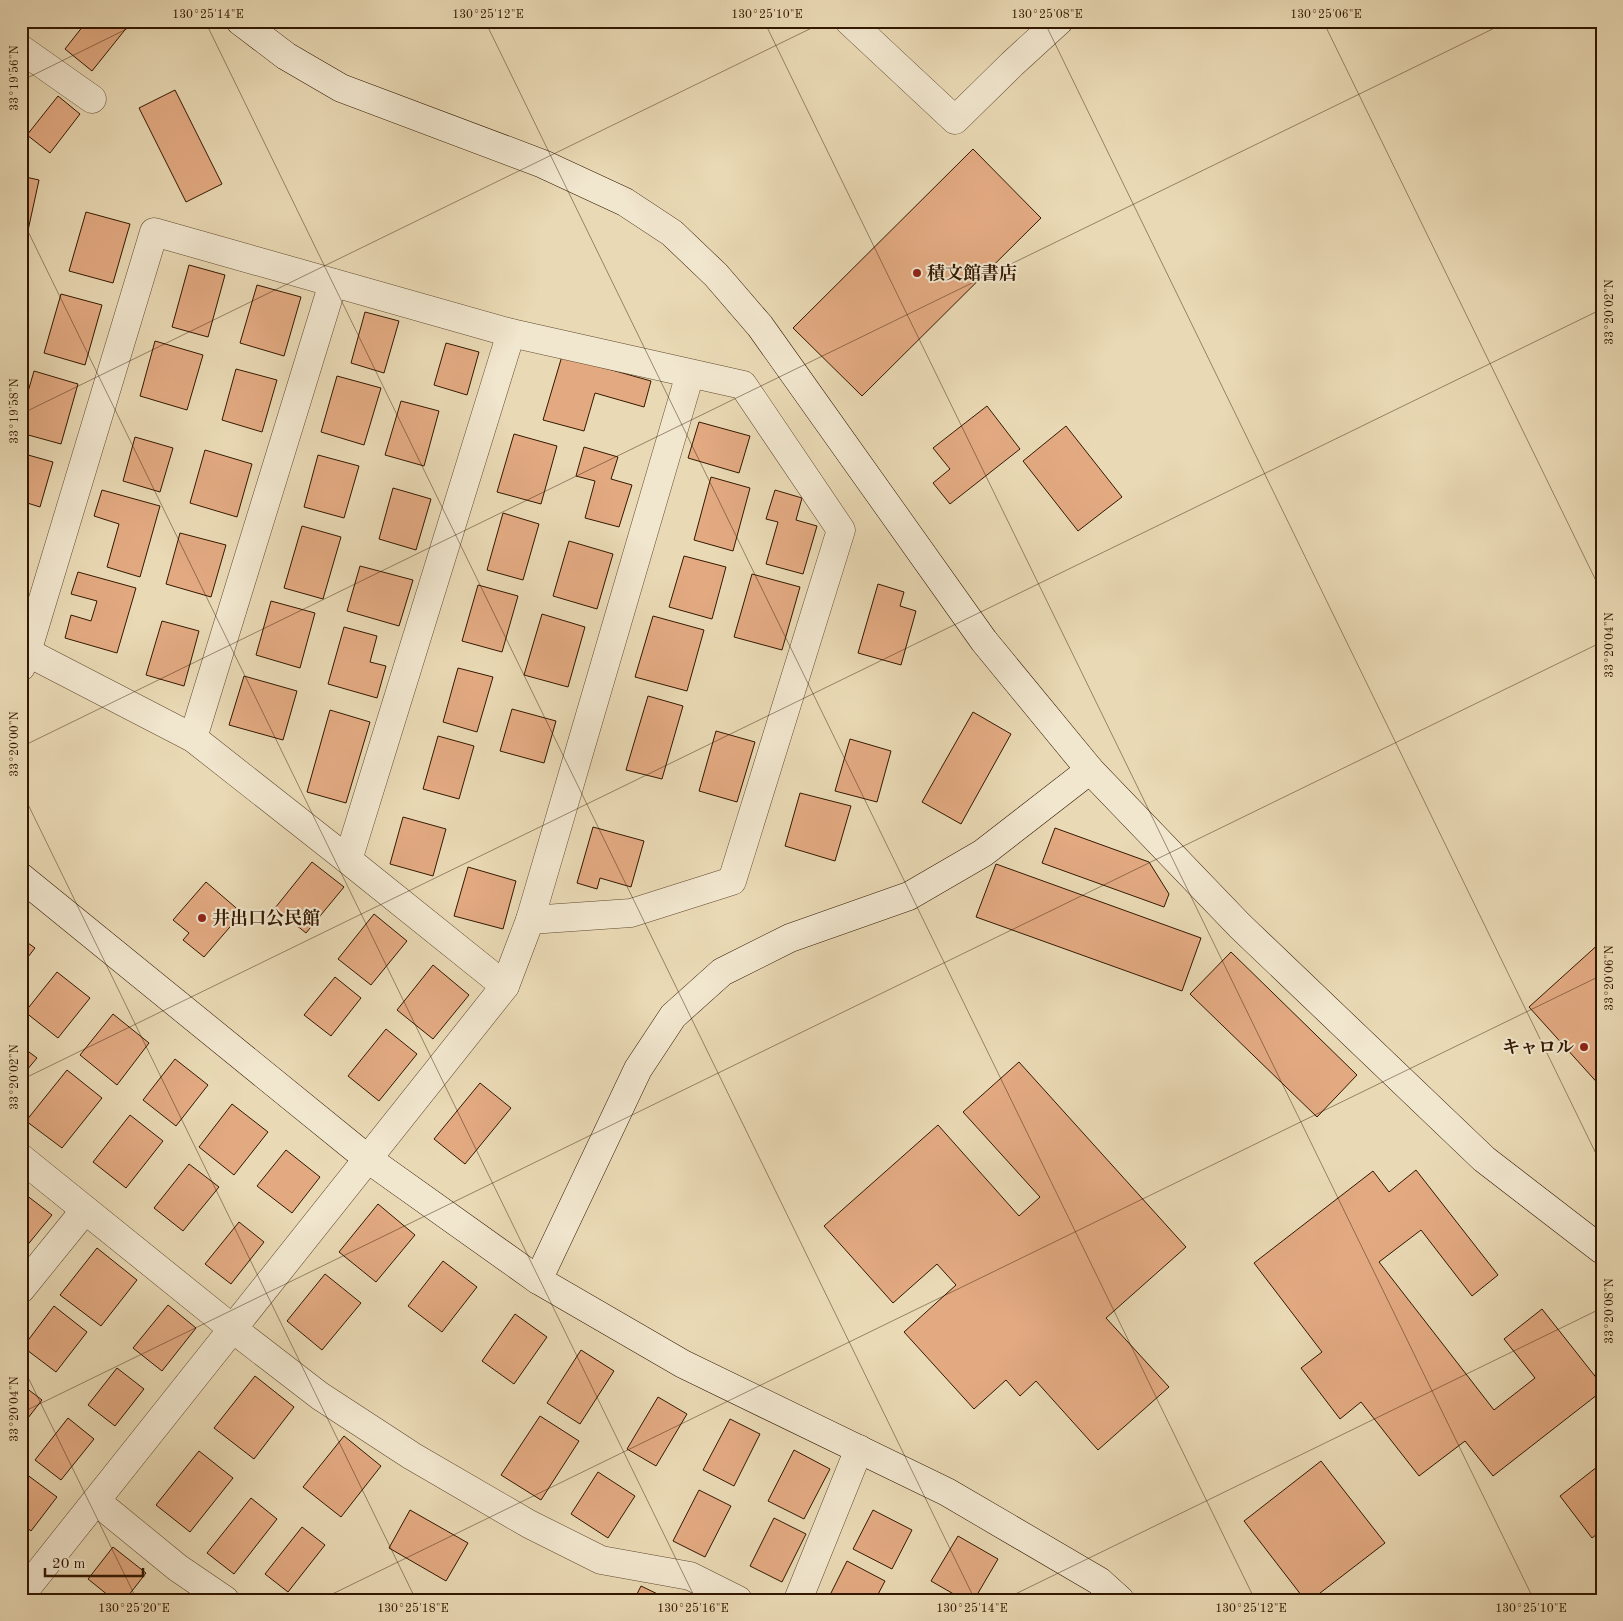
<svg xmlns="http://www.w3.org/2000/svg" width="1623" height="1621" viewBox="0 0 1623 1621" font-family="'Old Standard TT','Noto Serif JP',serif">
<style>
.building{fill:#e3aa82;stroke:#331800}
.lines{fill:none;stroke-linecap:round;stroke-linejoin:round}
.street-casing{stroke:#60482d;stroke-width:29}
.secondary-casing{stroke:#331800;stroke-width:29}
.street{stroke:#f1e6ce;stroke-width:28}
.secondary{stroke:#f1e6ce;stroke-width:28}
.ticks{fill:none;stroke:#331800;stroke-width:1;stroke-opacity:0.45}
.poi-dot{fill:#8f2418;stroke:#f1e6ce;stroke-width:2}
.labels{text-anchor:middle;stroke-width:4;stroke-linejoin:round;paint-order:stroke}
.poi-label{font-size:18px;font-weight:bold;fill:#331800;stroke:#f1e6ce;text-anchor:start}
.neatline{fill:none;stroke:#331800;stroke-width:2}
.ticks-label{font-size:12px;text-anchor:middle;fill:#331800}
</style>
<rect width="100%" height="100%" fill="#e9d9b4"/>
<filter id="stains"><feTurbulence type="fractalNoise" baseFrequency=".004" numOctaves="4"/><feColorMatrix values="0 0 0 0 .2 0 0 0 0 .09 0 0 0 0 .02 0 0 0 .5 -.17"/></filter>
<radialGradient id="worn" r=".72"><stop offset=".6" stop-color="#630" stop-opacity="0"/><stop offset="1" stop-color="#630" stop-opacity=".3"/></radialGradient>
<!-- building -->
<g class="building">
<polygon points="87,21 132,21 92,71 65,49"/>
<polygon points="175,90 222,184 186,202 139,108"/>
<polygon points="58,96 80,114 50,153 27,135"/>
<polygon points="973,149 1041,218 862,396 793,328"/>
<polygon points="21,176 39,180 22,258 21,258"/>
<polygon points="86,212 130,224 113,283 69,271"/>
<polygon points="189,265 225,275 208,337 172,327"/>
<polygon points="257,285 301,297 284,356 240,343"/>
<polygon points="61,294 102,305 85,365 44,353"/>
<polygon points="365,312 399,321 384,373 351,363"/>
<polygon points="155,341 203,355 187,410 140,396"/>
<polygon points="446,343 479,352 467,395 434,385"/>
<polygon points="562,356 651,381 644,407 595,393 584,431 543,420"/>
<polygon points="236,369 277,380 262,432 222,420"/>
<polygon points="34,371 78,384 61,444 21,433 21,416"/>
<polygon points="337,376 381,388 364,445 321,432"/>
<polygon points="401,401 439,411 424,466 385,455"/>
<polygon points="987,406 1020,449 950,504 933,483 950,469 933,448"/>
<polygon points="699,422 750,436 739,473 688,458"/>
<polygon points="1066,426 1122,497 1078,531 1023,461"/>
<polygon points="514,434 557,446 541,504 497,492"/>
<polygon points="135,437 173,448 160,492 123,481"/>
<polygon points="584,447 618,457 611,479 632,485 619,527 585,518 595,481 576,476"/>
<polygon points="205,450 252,464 237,517 190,503"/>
<polygon points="21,453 53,462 40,507 21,501"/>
<polygon points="318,455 359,466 344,518 304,507"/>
<polygon points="711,477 750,488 733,551 694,540"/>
<polygon points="393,488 431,499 416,550 379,539"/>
<polygon points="102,490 160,506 140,577 107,567 119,524 94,516"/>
<polygon points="775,490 802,498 796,520 817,526 803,574 766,564 778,522 766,519"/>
<polygon points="503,513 539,524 523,580 487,570"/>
<polygon points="302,526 341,537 323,599 284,588"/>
<polygon points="180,533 226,545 211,597 166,584"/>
<polygon points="21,536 26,538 21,556"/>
<polygon points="569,541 613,554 597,609 553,596"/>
<polygon points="684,556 726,567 712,619 669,607"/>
<polygon points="360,566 413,580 399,626 347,611"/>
<polygon points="78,572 136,588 117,653 65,638 71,615 91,621 97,601 71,594"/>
<polygon points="752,574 800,587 782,650 734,637"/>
<polygon points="878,584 904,592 900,606 916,611 901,665 858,653"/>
<polygon points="478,585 518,596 502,652 462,641"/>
<polygon points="271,601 315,613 300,668 256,655"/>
<polygon points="542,614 585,627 568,687 524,675"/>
<polygon points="653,616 704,630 687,691 635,677"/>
<polygon points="162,621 199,631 184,686 146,675"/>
<polygon points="344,627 377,636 370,662 386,666 377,698 328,684"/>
<polygon points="458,668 493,677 477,732 443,722"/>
<polygon points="244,676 297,691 283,740 229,725"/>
<polygon points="648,696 683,706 662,779 626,770"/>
<polygon points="512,709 556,721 544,763 500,751"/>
<polygon points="330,710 370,722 346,803 307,792"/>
<polygon points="973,712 1011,734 961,824 922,802"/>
<polygon points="716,731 755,742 737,802 699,791"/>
<polygon points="438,736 474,746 459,799 423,789"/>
<polygon points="850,739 891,751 877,802 835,791"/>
<polygon points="800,793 851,806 835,861 785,846"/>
<polygon points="403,817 446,829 433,876 390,864"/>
<polygon points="593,827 644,841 631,887 600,878 597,889 577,883"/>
<polygon points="1055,828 1149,862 1169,894 1164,907 1042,863"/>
<polygon points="312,862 344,887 306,933 275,908"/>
<polygon points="996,864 1201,938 1182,991 976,917"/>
<polygon points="468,867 516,881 503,929 454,916"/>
<polygon points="206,882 242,913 204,957 183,940 189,933 173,920"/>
<polygon points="374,914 407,941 371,985 338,959"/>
<polygon points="21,938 35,948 21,966"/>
<polygon points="1602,941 1602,1088 1529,1007"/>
<polygon points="1231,952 1357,1075 1317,1117 1190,994"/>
<polygon points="433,965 469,995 433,1039 397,1010"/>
<polygon points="57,972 90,998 58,1038 25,1012"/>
<polygon points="335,977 361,998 331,1036 304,1015"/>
<polygon points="113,1014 149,1043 117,1085 80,1055"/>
<polygon points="386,1029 417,1054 379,1101 348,1076"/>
<polygon points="21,1046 37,1058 21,1077"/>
<polygon points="175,1059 208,1085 176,1126 143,1100"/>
<polygon points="1019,1062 1186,1247 1106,1318 1169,1387 1098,1450 1036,1381 1020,1396 1006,1380 974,1409 904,1332 956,1285 937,1264 893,1303 824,1226 938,1125 1019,1216 1040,1197 963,1112"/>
<polygon points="67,1070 102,1098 62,1148 26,1121"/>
<polygon points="480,1083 511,1108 465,1164 434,1139"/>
<polygon points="232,1104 268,1132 234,1175 199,1147"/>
<polygon points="130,1115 163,1141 126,1188 93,1162"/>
<polygon points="286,1150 320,1177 292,1213 257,1186"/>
<polygon points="189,1164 219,1187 183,1231 154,1208"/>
<polygon points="1416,1170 1498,1275 1472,1296 1421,1230 1379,1262 1494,1410 1535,1378 1504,1339 1542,1309 1602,1385 1602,1391 1493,1476 1465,1441 1419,1476 1361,1402 1340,1419 1301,1368 1322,1352 1254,1263 1373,1171 1389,1192"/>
<polygon points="21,1191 52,1215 21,1253"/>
<polygon points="378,1204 415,1235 376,1282 339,1252"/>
<polygon points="239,1222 264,1242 231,1284 205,1264"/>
<polygon points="97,1248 137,1280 101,1326 60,1295"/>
<polygon points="443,1261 477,1287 442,1332 408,1306"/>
<polygon points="325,1274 361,1303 322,1350 287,1321"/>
<polygon points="168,1305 196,1328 162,1371 133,1348"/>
<polygon points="54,1306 87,1332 56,1372 23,1347"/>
<polygon points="515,1314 547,1337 514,1384 482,1361"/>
<polygon points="581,1350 614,1371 580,1424 547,1403"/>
<polygon points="117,1368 144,1389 115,1426 88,1405"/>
<polygon points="255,1376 294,1407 254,1459 214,1428"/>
<polygon points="21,1384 42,1400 21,1427"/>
<polygon points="658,1397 687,1414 656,1466 627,1449"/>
<polygon points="540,1416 579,1441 541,1500 501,1475"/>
<polygon points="68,1418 94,1439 61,1480 35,1460"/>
<polygon points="730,1419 760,1434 734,1486 703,1470"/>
<polygon points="344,1436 381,1466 341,1517 303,1487"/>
<polygon points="794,1450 830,1469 804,1519 768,1501"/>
<polygon points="199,1451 233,1478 190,1532 156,1505"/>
<polygon points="1321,1461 1385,1543 1311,1600 1305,1600 1244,1521"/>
<polygon points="1602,1463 1602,1530 1592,1538 1560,1496"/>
<polygon points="22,1471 57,1497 31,1531 21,1523"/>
<polygon points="598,1472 635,1496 608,1538 571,1514"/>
<polygon points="699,1490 731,1506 705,1557 673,1541"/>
<polygon points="251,1498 277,1519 234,1574 207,1553"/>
<polygon points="410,1510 468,1543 446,1581 389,1548"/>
<polygon points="873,1510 912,1530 892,1569 853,1549"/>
<polygon points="774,1518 806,1534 782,1582 750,1566"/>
<polygon points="302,1527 325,1545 288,1592 265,1574"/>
<polygon points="958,1536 998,1559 974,1600 964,1600 931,1581"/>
<polygon points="113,1547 146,1573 125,1600 114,1600 88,1579"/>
<polygon points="847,1561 885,1581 875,1600 840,1600 830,1595"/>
<polygon points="641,1586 670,1600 634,1600"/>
</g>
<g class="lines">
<!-- street casing -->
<g class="street-casing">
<g id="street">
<polyline points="849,21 955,120 1012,64 1059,21"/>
<polyline points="21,49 92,99"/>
<polyline points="21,649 193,738 348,860 505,986"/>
<polyline points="21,667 27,652 154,232 511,333 743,385 841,530 732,881 631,913 530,920"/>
<polyline points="193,738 333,283"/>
<polyline points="348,860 511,333"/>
<polyline points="21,1158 233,1329 320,1396 412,1456 529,1524 601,1560 690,1576 738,1600"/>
<polyline points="21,1289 85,1210"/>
<polyline points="96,1501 178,1568 225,1600"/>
<polyline points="21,1595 505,986 530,920 690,374"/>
<polyline points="798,1600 859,1449"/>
</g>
</g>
<!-- secondary casing -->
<g class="secondary-casing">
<g id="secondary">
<polyline points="240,21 286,56 341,88 543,164 625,202 672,233 716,275 760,326 984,641 1090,770 1240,926 1484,1159 1602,1250"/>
<polyline points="21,877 368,1159 538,1280 683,1364 947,1492 1099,1581 1120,1600"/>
<polyline points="538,1280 638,1069 673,1016 722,972 790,938 909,896 983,853 1090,770"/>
</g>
</g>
<!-- street -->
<use href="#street" class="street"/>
<!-- secondary -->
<use href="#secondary" class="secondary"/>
</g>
<!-- ticks -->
<path class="ticks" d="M 205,21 L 975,1600M 485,21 L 1255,1600M 764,21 L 1534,1600M 1044,21 L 1602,1166M 1323,21 L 1602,593M 21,81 L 143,21M 21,217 L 696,1600M 21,414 L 826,21M 21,747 L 1509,21M 21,790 L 416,1600M 21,1080 L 1602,309M 21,1363 L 137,1600M 21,1413 L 1602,642M 320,1600 L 1602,975M 1003,1600 L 1602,1308"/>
<!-- markers -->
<g class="poi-dot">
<circle cx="917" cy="273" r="5"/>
<circle cx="202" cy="918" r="5"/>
<circle cx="1584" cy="1047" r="5"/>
</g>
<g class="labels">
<!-- poi labels -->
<g class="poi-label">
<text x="927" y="279">積文館書店</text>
<text x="212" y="924">井出口公民館</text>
<text x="1574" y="1053" text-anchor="end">キャロル</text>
</g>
</g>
<!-- margin -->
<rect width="1623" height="1621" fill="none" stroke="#e9d9b4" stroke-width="55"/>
<!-- scale -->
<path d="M45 1568v8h98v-8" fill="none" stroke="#331800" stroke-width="2.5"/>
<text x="52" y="1568" font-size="15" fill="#331800" stroke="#f1e6ce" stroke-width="4" paint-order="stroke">20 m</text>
<rect x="28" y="28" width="1568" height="1566" class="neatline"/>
<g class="ticks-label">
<text x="208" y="18">130°25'14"E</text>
<text x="488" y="18">130°25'12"E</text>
<text x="767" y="18">130°25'10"E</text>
<text x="1047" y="18">130°25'08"E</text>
<text x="1326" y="18">130°25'06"E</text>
<text transform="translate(14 78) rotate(-90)" y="4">33°19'56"N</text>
<text transform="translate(1609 312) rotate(-90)" y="4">33°20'02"N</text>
<text transform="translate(14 411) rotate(-90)" y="4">33°19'58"N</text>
<text transform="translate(1609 645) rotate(-90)" y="4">33°20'04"N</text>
<text transform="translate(14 744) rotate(-90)" y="4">33°20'00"N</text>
<text transform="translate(1609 978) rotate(-90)" y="4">33°20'06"N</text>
<text transform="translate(14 1077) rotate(-90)" y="4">33°20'02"N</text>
<text transform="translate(1609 1311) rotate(-90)" y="4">33°20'08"N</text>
<text transform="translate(14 1409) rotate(-90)" y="4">33°20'04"N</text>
<text x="134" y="1612">130°25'20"E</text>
<text x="413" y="1612">130°25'18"E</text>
<text x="693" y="1612">130°25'16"E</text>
<text x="972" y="1612">130°25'14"E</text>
<text x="1251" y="1612">130°25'12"E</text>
<text x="1531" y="1612">130°25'10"E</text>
</g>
<rect width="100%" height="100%" filter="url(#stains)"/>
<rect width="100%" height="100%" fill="url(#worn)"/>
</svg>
